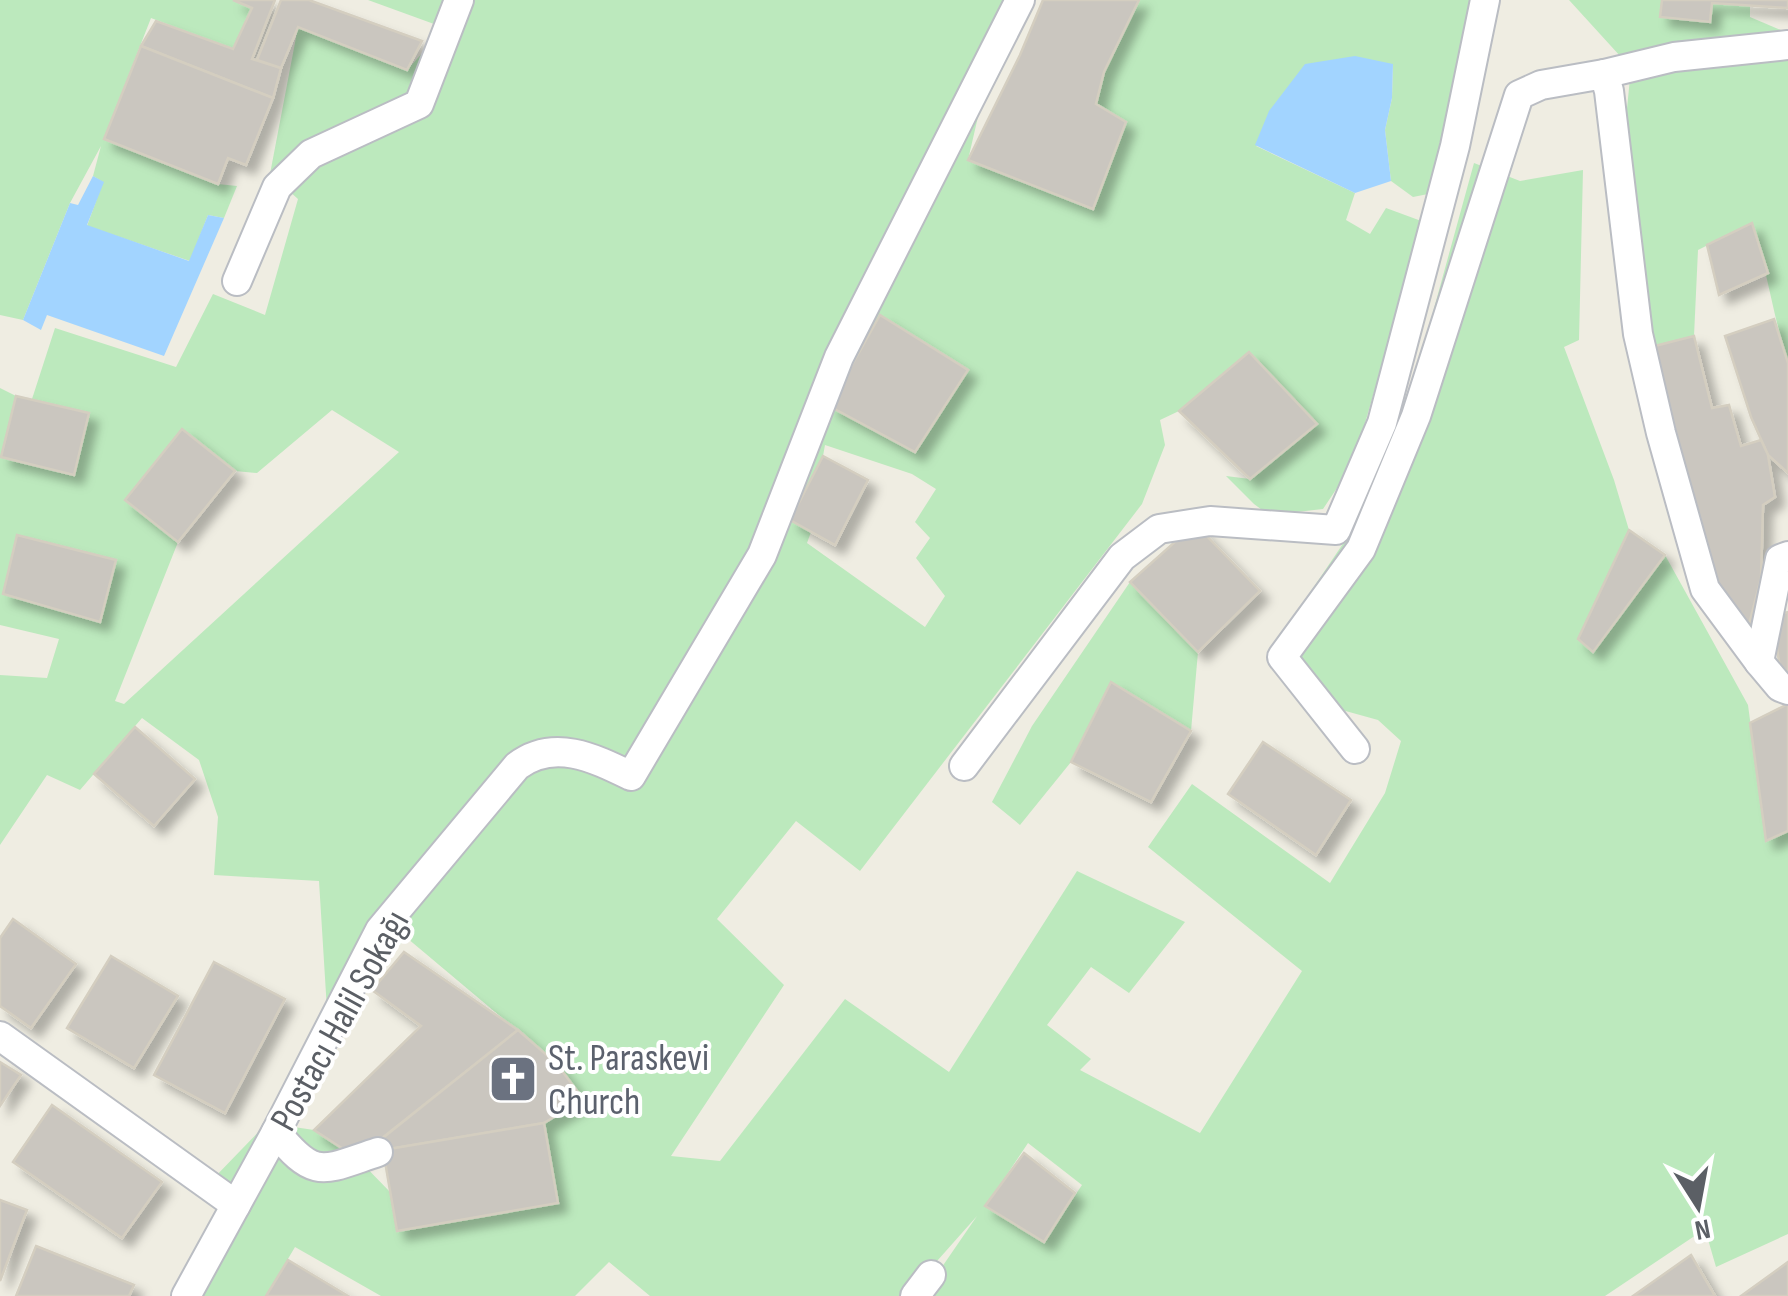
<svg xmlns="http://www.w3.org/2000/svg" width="1788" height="1296" viewBox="0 0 1788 1296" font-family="'Sofia Sans Condensed',sans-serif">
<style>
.green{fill:#bce9bd;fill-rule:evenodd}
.water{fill:#a2d4ff}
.building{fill:#cac6bf;stroke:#d4cec0;stroke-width:2.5;filter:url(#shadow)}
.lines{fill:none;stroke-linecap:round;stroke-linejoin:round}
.street-casing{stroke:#babdc3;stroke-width:32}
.street{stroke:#fff;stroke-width:28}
.labels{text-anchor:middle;stroke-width:8;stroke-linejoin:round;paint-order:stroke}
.street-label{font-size:38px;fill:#5b5f65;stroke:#fff}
.worship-label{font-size:38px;fill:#5b616d;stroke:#fff;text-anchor:start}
</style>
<defs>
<filter id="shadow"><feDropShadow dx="9" dy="9" stdDeviation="5" flood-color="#0004"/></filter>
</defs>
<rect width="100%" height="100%" fill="#efede2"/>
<!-- green -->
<g class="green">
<polygon points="0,0 233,0 252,8 233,49 151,18 104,138 218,184 237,186 224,218 208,215 190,261 87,226 103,182 93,176 101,146 70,203 23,320 0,315"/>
<path d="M 368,0 L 1005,0 L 968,160 L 1092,209 L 1126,123 L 1096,104 L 1104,72 L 1139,0 L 1474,0 L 1451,125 L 1428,194 L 1413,197 L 1391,181 L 1385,130 L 1392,98 L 1393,64 L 1256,146 L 1355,193 L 1346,220 L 1370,234 L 1386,208 L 1424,222 L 1353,464 L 1323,509 L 1269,515 L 1254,504 L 1226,476 L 1250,479 L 1317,424 L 1250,352 L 1179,411 L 1160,420 L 1165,445 L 1142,504 L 860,871 L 796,821 L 717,919 L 784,985 L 671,1156 L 720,1161 L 845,999 L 949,1072 L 1077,871 L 1185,922 L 1129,993 L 1091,967 L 1047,1025 L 1091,1059 L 1080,1070 L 1200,1133 L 1302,971 L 1148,847 L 1192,784 L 1330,883 L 1385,793 L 1401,741 L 1378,720 L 1342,710 L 1276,643 L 1363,514 L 1422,352 L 1474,163 L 1520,181 L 1583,170 L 1579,340 L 1564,347 L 1614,480 L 1629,530 L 1578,639 L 1593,652 L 1665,555 L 1748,705 L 1766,840 L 1788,831 L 1788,1234 L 1716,1267 L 1705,1229 L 1605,1296 L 922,1296 L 977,1216 L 906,1296 L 650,1296 L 609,1262 L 575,1296 L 381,1296 L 295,1247 L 266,1296 L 184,1296 L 241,1218 L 212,1180 L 267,1123 L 314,1130 L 357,1158 L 391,1193 L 544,1123 L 557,1064 L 407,938 L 327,1010 L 319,881 L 214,875 L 218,817 L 199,760 L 142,718 L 80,790 L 47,775 L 0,845 L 0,675 L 47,678 L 59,639 L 0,625 L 0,388 L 16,396 L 1,457 L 89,413 L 32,399 L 55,328 L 176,367 L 213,294 L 265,315 L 298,199 L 270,174 L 298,27 L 407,70 L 445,28 ZM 879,315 L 968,370 L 915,452 L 829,406 ZM 332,410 L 399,452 L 124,704 L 115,701 L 178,542 L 125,500 L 182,430 L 235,471 L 257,473 ZM 825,445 L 912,474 L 936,489 L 915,522 L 930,538 L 916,558 L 945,596 L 925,627 L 807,543 L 811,532 L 790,520 L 823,456 ZM 17,535 L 116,561 L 100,622 L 3,594 ZM 1028,1143 L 1082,1185 L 1044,1241 L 986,1206 Z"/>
<path d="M 1569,0 L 1662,0 L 1710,22 L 1712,3 L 1750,6 L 1750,17 L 1788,33 L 1788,363 C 1773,316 1767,269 1752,223 L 1698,250 L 1694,336 L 1643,349 L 1621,169 L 1631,68 Z"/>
<polygon points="1130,582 1198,652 1191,731 1111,682 1071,762 1020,825 992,802 1032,726"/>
</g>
<!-- water -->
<g class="water">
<polygon points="1355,56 1393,64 1392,98 1385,130 1391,181 1355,193 1255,145 1269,111 1305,64"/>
<polygon points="93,176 104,182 87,225 189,261 208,215 224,218 164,356 47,315 41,330 23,320 70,203 78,205"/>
</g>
<!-- building -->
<g class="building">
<polygon points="233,0 275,0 252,59 281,68 273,98 141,46 156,21 233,49 252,8"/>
<polygon points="281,0 309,0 422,41 407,70 298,27 281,68 257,60"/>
<polygon points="1043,0 1139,0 1104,72 1096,104 1126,122 1093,209 968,160 1020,55"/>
<polygon points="1662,0 1788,0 1788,8 1712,3 1710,22 1660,17"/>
<polygon points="141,46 273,98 246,165 228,158 218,184 104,139"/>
<polygon points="1752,223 1768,273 1719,295 1707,245"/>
<polygon points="880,315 968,370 915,452 829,406"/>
<polygon points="1774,319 1788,363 1788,473 1768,455 1751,417 1725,336"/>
<polygon points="1694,336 1712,408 1729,405 1741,446 1761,440 1768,455 1775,497 1763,505 1761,578 1745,640 1708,588 1643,349"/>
<polygon points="1249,352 1317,424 1250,479 1179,411"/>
<polygon points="16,396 89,413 74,475 1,457"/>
<polygon points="182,429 235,471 178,542 125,500"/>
<polygon points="823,456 868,480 835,545 790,520"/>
<polygon points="1195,524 1260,591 1198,652 1130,582"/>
<polygon points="1629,530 1665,555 1593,652 1578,639"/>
<polygon points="17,535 116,560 100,622 3,594"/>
<polygon points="1788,612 1788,686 1783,687 1772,616"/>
<polygon points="1111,682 1191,731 1151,802 1071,762"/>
<polygon points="1788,704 1788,831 1766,841 1750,723"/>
<polygon points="135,727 195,779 154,826 94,774"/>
<polygon points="1263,742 1351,800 1316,855 1228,794"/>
<polygon points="13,919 76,964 31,1028 0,1006 0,938"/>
<polygon points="404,952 518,1030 357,1158 314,1130 421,1026 372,990"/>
<polygon points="111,956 178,996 134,1068 67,1028"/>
<polygon points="214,962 285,999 225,1113 154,1075"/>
<polygon points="518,1030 557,1064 583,1099 544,1123 383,1150 379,1141"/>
<polygon points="0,1062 21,1075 0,1106"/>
<polygon points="52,1105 162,1182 122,1238 13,1162"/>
<polygon points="544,1123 558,1203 397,1231 383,1150"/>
<polygon points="1024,1153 1075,1193 1044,1242 985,1206"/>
<polygon points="0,1200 27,1210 0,1281"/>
<polygon points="36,1246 134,1285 129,1296 16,1296"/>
<polygon points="1691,1255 1715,1296 1633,1296"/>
<polygon points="288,1260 348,1296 266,1296"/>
<polygon points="1788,1262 1788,1296 1741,1296"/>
</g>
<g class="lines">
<!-- street casing -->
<g class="street-casing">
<g id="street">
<polyline points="1604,74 1674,57 1788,45"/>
<polyline points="237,281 277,187 311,154 419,104 459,0"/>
<polyline points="1759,662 1780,559 1788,556"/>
<polyline points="1355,749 1282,657 1361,549 1416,416 1519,95 1541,85 1604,74 1609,91 1638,334 1661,433 1705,589 1759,662 1780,687 1788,690"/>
<polyline points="964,766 1122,557 1159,529 1210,521 1336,530 1382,423 1455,146 1485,0"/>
<polyline points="0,1036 236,1205"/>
<path d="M 276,1132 C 315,1181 323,1170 378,1152"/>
<path d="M 186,1296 L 276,1132 L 380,930 L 517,766 C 554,738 594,758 631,776 L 762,555 L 839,357 L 1020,0"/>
<polyline points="915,1296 931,1275"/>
</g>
</g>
<!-- street -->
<use href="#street" class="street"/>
</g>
<!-- icons -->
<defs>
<g id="church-square" transform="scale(2.5)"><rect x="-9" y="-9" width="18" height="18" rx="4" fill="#6b7280" stroke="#fff"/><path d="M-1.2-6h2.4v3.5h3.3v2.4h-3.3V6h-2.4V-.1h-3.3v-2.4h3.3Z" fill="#fff"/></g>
</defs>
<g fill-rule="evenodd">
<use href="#church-square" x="513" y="1079"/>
</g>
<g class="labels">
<!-- street labels -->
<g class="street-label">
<text transform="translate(339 1020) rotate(-61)" y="13">Postacı Halil Sokağı</text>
</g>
<!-- worship labels -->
<g class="worship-label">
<text x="548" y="1070">St. Paraskevi<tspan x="548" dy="44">Church</tspan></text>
</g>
</g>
<!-- north arrow -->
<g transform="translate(1698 1206) rotate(169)" stroke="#ffffff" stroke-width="8" paint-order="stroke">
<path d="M0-8L18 38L0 25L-18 38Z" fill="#5b5f65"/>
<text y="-15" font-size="28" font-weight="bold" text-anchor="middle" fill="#5b5f65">N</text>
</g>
</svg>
